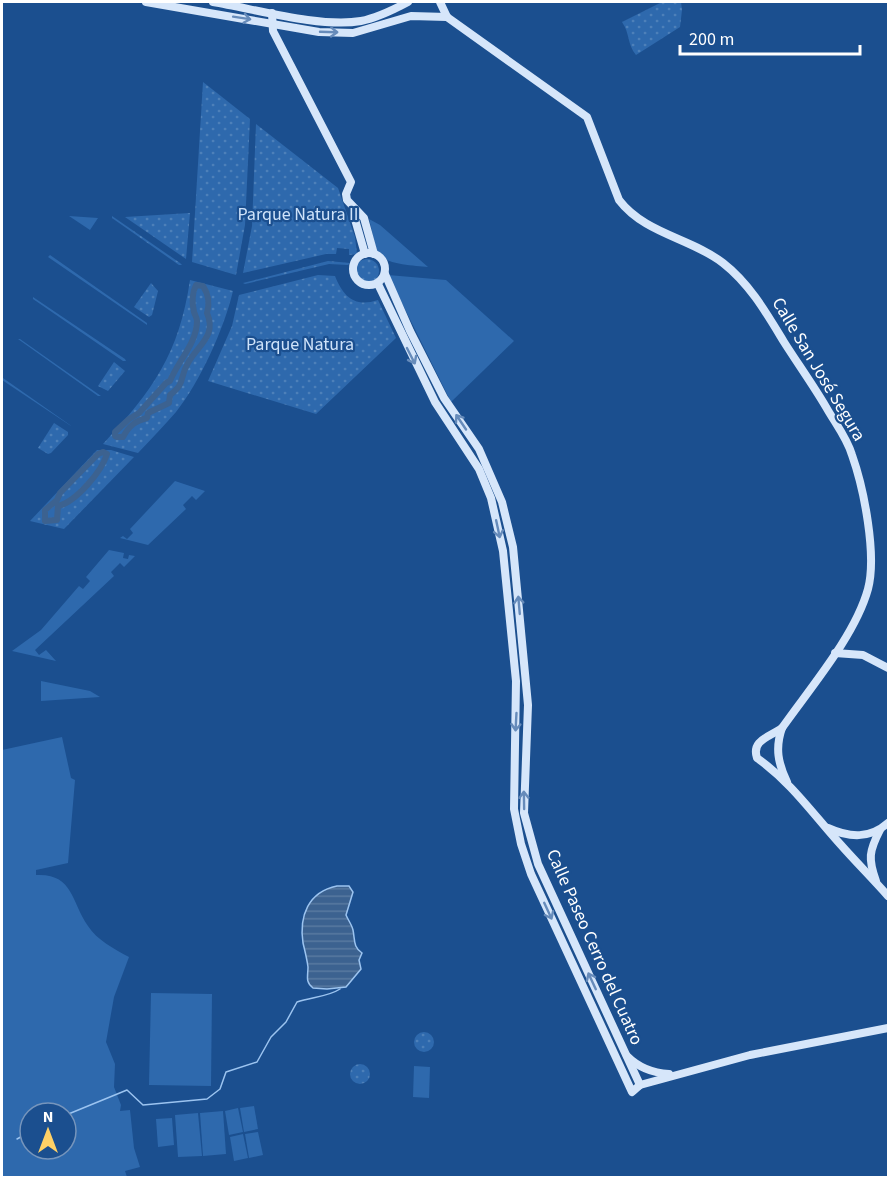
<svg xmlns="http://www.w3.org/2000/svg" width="890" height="1179" viewBox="0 0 890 1179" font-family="'Source Sans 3',sans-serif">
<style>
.grass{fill:#2e69ad;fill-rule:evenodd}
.park{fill:url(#park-dots)}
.water{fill:url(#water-rules);stroke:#9cc4f0;stroke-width:1.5}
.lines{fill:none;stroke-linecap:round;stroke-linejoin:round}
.stream{stroke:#9cc4f0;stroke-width:1.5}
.canal{stroke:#3c6290;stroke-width:6}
.secondary{stroke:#d6e6fa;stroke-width:8}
.oneway{stroke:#668bba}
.labels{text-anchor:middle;stroke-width:4.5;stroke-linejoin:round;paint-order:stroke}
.park-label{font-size:18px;fill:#cfe3fa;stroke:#1b4f8f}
.street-label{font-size:18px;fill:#fff;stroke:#1b4f8f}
</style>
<defs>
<pattern id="park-dots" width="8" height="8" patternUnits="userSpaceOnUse" patternTransform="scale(1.5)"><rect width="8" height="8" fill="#2e69ad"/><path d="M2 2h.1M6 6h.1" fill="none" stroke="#4d80b9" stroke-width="1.8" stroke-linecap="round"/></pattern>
<pattern id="water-rules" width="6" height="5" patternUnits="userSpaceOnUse" patternTransform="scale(1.5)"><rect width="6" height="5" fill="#3c6290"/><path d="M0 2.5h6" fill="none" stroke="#597aa1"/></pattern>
</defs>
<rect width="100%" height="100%" fill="#1b4f8f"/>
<!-- grass -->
<g class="grass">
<polygon points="69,216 98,218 90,230"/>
<path d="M 369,219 L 380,225 L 428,267 C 413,265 381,266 376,248 C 373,239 372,229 369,219 Z"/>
<polygon points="50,255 147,323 147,325 48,257"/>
<polygon points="388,275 446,280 514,341 451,402"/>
<polygon points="33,297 125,359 126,361 123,361 33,299"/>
<polygon points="18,339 20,339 101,396 98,396"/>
<polygon points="3,378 70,425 71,426 2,380"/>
<polygon points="175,481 205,491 196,500 192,496 183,505 186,509 148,545 120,538 123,536 127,539 133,533 130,529"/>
<polygon points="109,550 124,553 123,558 128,559 129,555 135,556 124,567 120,563 111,572 114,576 35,650 39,655 46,650 56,661 12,651 41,630 79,586 83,589 90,581 86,577"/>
<polygon points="41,681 90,691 100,697 41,701"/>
<path d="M 62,737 L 71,778 L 75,780 L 68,863 L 36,870 L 36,875 C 73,873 71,901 88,926 C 97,940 114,949 129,957 L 114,997 L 106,1042 L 115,1064 L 114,1087 L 121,1105 L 120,1111 L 130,1110 L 134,1148 L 140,1167 L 125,1171 L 127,1177 L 2,1177 L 2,750 ZM 30,1113 L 66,1113 L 66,1149 L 30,1149 Z"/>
<polygon points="151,993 212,994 211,1086 149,1085"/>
<polygon points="414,1066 430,1067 429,1098 413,1097"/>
<polygon points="254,1106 258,1129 244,1132 240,1108"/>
<polygon points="238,1108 243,1132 229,1135 225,1111"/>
<polygon points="223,1111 226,1154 203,1156 200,1113"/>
<polygon points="198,1113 202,1156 178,1157 175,1115"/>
<polygon points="172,1118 174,1145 158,1147 156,1119"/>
<polygon points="258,1132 263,1155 249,1158 245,1134"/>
<polygon points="243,1134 248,1158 234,1161 230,1137"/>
</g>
<!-- park -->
<g class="park">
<path d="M 662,2 L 681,2 L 682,10 L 680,27 L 636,55 C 627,44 630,33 622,22 Z"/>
<polygon points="203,82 250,119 245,225 236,275 192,262"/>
<polygon points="256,124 338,188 355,237 357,254 349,255 349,249 337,248 336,254 326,254 243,273 252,226"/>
<polygon points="190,213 186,259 125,217"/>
<polygon points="112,216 180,263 182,265 179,265 112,218"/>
<circle cx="367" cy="271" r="12"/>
<polygon points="328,261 350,263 348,265 329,264 245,284 243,283"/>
<path d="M 318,275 L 335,276 C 343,296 354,308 378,300 L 396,338 L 316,414 L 208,381 L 232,326 L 239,295 Z"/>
<path d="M 190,280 L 233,291 C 224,329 200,382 176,412 C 164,426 151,439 138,453 L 103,444 C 153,390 179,354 190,280 Z"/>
<polygon points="151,283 158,291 152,315 149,317 134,307"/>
<polygon points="114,362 125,371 108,391 98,386"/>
<polygon points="54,423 68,432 68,435 51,453 48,454 38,448"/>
<polygon points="97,450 111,450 134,457 64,529 30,521"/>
<circle cx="424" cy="1042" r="10"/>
<circle cx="360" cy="1074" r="10"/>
</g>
<!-- water -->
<path class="water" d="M 337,886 L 349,886 L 353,892 L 346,915 C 348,920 352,925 353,930 C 355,940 353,947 362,953 L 359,960 L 361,969 L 346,987 L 327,989 L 313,988 C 305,982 308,976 308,967 C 307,959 305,951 303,943 C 299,916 308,892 337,886 Z"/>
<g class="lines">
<!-- stream -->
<g class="stream">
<path d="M 66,1115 L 127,1090 L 143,1105 L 207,1099 L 220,1089 L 226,1072 L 257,1062 L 271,1037 L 286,1022 L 297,1002 C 311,997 328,997 340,989"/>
<polyline points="17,1139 30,1132"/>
</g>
<!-- canal -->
<g class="canal">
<path d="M 196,285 L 203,286 C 209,295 210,303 207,313 C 217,336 198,345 188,363 C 179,378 186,383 170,395 L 169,403 L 148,413 L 147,418 C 135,421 129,426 123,437 L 117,437 L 115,436 L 115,432 L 129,419 L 139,413 L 166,383 L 170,381 C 178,361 197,343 197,321 C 197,318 195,315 194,312 C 192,303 192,293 196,285 Z"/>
<path d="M 103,452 L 107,454 C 102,471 76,502 58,506 L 57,520 L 45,521 L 45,510 L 57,500 L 60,493 L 98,454 Z"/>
</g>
<!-- secondary -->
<g class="secondary">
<polyline points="146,2 319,32 353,33 411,16 447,17"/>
<path d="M 213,2 C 255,9 320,28 361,21 C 377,18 393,10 408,2"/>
<path d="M 440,2 L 447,17 L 587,117 L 619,200 C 645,234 691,238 723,263 C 750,284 767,314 784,342 C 798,364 813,385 826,407 C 835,423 847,438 852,455 C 864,489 877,555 868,589 C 855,636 810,688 782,728 C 775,748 778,763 787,782"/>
<polyline points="272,13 273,31 351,182 346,194 347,200 364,218 374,254"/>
<polyline points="354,209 354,216 365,254"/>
<circle cx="369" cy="269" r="16"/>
<polyline points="385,274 410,331 444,398 479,449 502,502 513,547 528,705 524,813 538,864 640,1085"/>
<polyline points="378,284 435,402 479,469 491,498 503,551 516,681 514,809 521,844 531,874 632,1092 640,1085 750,1055 888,1028"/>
<polyline points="835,653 863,655 888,668"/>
<path d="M 782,728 C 770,737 751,740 757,758 C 791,782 813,814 841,845 C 856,862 873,879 888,896"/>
<path d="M 828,828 C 850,838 870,839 888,823"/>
<path d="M 876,881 C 868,859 869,851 880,830"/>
<path d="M 627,1056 C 639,1068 652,1073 669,1074"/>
</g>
</g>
<!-- one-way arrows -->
<defs><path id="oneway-shaft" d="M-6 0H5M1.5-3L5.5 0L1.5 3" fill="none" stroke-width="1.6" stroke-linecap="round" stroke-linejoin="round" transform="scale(1.5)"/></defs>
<g class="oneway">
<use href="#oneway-shaft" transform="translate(242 18) rotate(9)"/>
<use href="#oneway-shaft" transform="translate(329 32) rotate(2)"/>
<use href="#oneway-shaft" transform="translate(411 356) rotate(63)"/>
<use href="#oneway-shaft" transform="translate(461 422) rotate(-124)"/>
<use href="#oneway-shaft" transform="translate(498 529) rotate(78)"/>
<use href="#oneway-shaft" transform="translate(519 605) rotate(-95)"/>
<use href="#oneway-shaft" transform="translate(516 722) rotate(93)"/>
<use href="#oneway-shaft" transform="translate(524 800) rotate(-91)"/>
<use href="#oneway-shaft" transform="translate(548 911) rotate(65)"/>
<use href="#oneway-shaft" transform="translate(592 981) rotate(-115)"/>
</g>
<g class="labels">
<!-- park labels -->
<g class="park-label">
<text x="298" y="220">Parque Natura II</text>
<text x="300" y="350">Parque Natura</text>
</g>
<!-- street labels -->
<g class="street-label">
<text transform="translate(819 369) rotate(59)" y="6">Calle San José Segura</text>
<text transform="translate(595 947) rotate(66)" y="6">Calle Paseo Cerro del Cuatro</text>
</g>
</g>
<!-- border -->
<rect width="890" height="1179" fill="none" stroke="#ffffff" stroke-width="6"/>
<!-- north arrow -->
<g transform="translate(48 1131)"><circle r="28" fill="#1b4f8f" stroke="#7695bc" stroke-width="1.5"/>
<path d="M0-4.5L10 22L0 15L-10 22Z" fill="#ffd166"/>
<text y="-9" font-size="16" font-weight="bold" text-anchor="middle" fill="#ffffff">N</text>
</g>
<!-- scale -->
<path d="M680 45v9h180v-9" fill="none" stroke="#ffffff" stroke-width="3"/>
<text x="689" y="45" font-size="18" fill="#ffffff" stroke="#1b4f8f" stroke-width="4.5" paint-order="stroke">200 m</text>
</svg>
